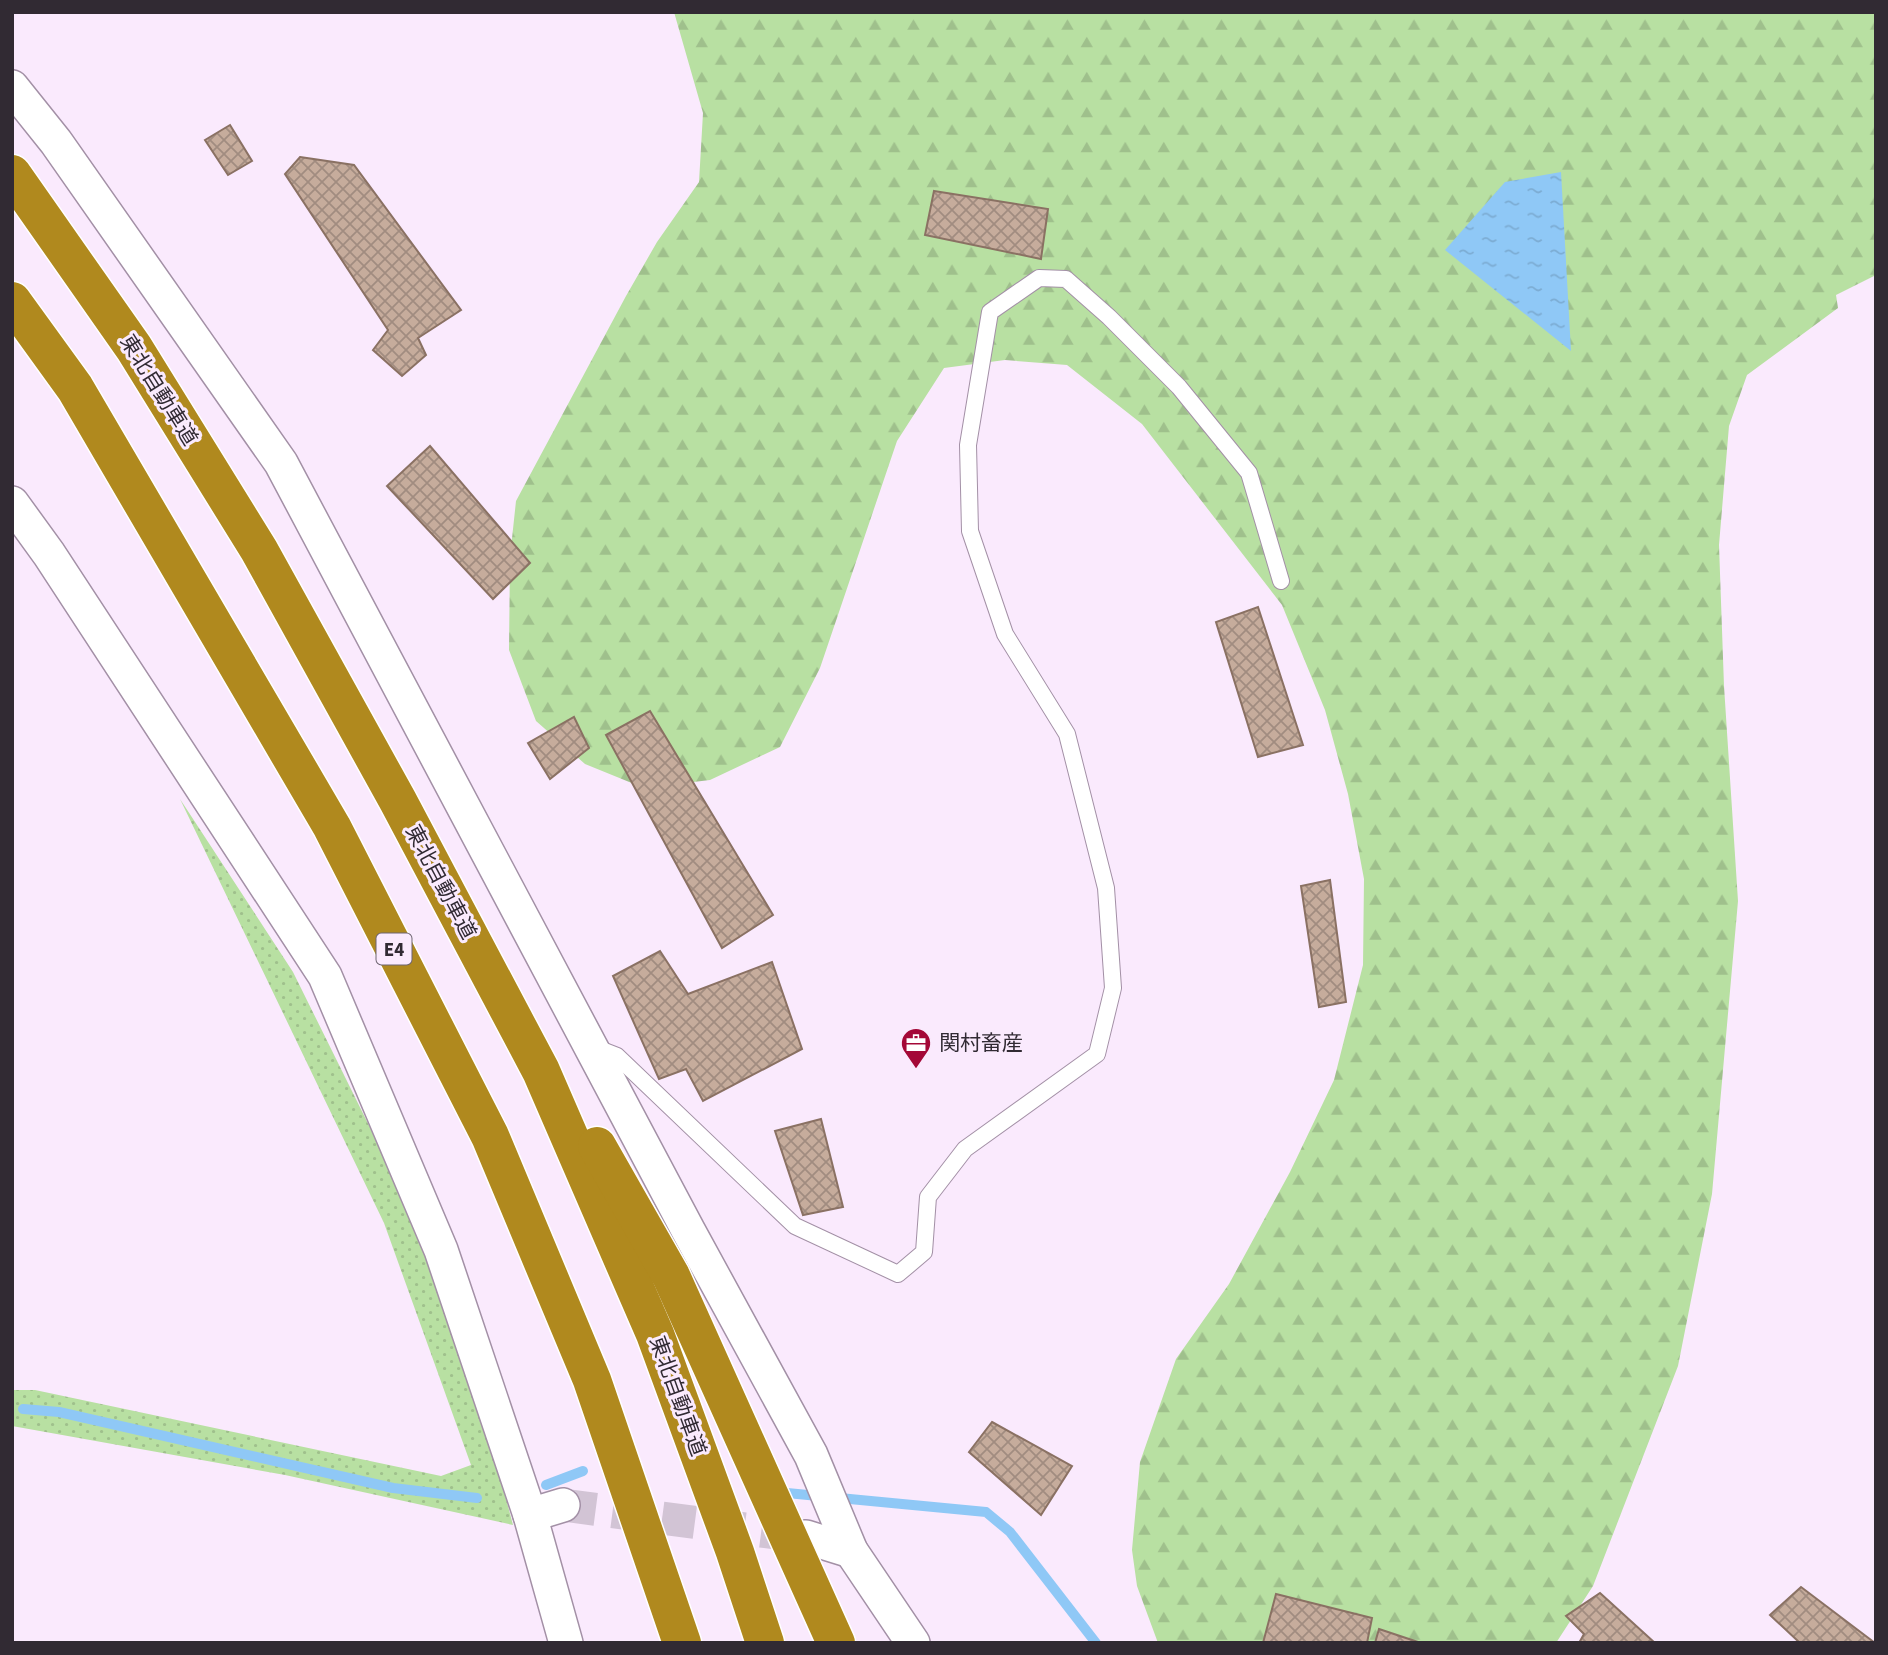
<svg xmlns="http://www.w3.org/2000/svg" width="1888" height="1655" viewBox="0 0 1888 1655" font-family="'Source Sans 3','Noto Sans JP',sans-serif">
<style>
.grass{fill:url(#grass-dots)}
.forest{fill:url(#forest-firs)}
.water{fill:url(#water-ripples)}
.lines{fill:none;stroke-linecap:round;stroke-linejoin:round}
.stream{stroke:#8fc8f6;stroke-width:10}
.building{fill:url(#building-cross-hatch);stroke:#8a7163;stroke-width:2}
.street-tunnel{stroke:#d2c4d5;stroke-width:33;stroke-dasharray:33 17;stroke-linecap:butt}
.lane-casing{stroke:#a390a6;stroke-width:18}
.street-casing{stroke:#a390a6;stroke-width:36}
.highway-casing{stroke:#fff;stroke-width:41}
.lane{stroke:#fff;stroke-width:16}
.street{stroke:#fff;stroke-width:33}
.highway{stroke:#b0891e;stroke-width:38}
.labels{text-anchor:middle;stroke-width:6;stroke-linejoin:round;paint-order:stroke}
.shield{fill:#faeafd;stroke:#6d6470;stroke-width:2}
.shield-label{font-size:19px;font-weight:bold;fill:#312a33}
.street-label{font-size:21px;fill:#312a33;stroke:#faeafd}
.poi-label{font-size:21px;fill:#312a33;stroke:#faeafd;text-anchor:start}
</style>
<defs>
<pattern id="grass-dots" width="8" height="8" patternUnits="userSpaceOnUse" patternTransform="scale(1.75)"><rect width="8" height="8" fill="#b8e0a2"/><path d="M2 2h.1M6 6h.1" fill="none" stroke="#9fc08c" stroke-width="1.8" stroke-linecap="round"/></pattern>
<pattern id="forest-firs" width="22" height="20" patternUnits="userSpaceOnUse" patternTransform="scale(1.75)"><rect width="22" height="20" fill="#b8e0a2"/><path d="M5 1l3.5 6h-7zM16 11l3.5 6h-7z" fill="#9fc08c"/></pattern>
<pattern id="water-ripples" width="26" height="14" patternUnits="userSpaceOnUse" patternTransform="scale(1.75)"><rect width="26" height="14" fill="#8fc8f6"/><path d="M2 4q2-2 4 0t4 0M15 11q2-2 4 0t4 0" fill="none" stroke="#7cacd3"/></pattern>
<pattern id="building-cross-hatch" width="8" height="8" patternUnits="userSpaceOnUse" patternTransform="scale(1.75)"><rect width="8" height="8" fill="#c6ac9c"/><path d="M0 0l8 8M0 8l8-8" fill="none" stroke="#a18c80"/></pattern>
</defs>
<rect width="100%" height="100%" fill="#faeafd"/>
<!-- grass -->
<polygon class="grass" points="180,799 293,972 396,1180 475,1382 513,1525 285,1475 12,1426 12,1390 35,1390 441,1476 471,1465 384,1223"/>
<!-- forest -->
<polygon class="forest" points="674,12 1876,12 1876,275 1836,295 1838,308 1747,375 1729,426 1719,545 1724,686 1738,901 1712,1194 1678,1366 1593,1586 1556,1643 1158,1643 1137,1586 1132,1550 1140,1462 1176,1359 1229,1284 1290,1172 1334,1080 1363,965 1364,879 1348,794 1325,710 1282,605 1142,424 1067,365 1005,360 944,368 897,441 820,668 780,747 710,780 644,788 585,764 536,721 509,650 510,557 516,501 626,296 657,242 699,182 703,113"/>
<!-- water -->
<polygon class="water" points="1561,172 1571,351 1445,250 1505,182"/>
<g class="lines">
<!-- stream -->
<g class="stream">
<polyline points="23,1409 59,1412 393,1488 477,1498"/>
<polyline points="546,1485 583,1471"/>
<polyline points="787,1493 986,1512 1010,1532 1096,1643"/>
</g>
</g>
<!-- building -->
<g class="building">
<polygon points="230,125 252,161 228,175 205,140"/>
<polygon points="300,157 354,165 461,310 418,338 426,355 402,376 373,350 388,330 285,174"/>
<polygon points="934,191 1048,209 1041,259 925,235"/>
<polygon points="430,446 530,563 493,599 387,486"/>
<polygon points="1258,607 1303,745 1258,757 1216,622"/>
<polygon points="650,711 773,915 722,948 606,735"/>
<polygon points="574,717 589,748 550,779 528,743"/>
<polygon points="1330,880 1346,1002 1319,1007 1301,886"/>
<polygon points="660,951 688,994 772,962 802,1049 703,1101 686,1069 659,1079 613,976"/>
<polygon points="821,1119 843,1207 803,1215 775,1131"/>
<polygon points="992,1422 1072,1466 1041,1515 969,1452"/>
<polygon points="1801,1587 1875,1643 1800,1643 1770,1615"/>
<polygon points="1600,1593 1655,1643 1579,1643 1584,1634 1566,1616"/>
<polygon points="1276,1594 1372,1618 1367,1643 1263,1643"/>
<polygon points="1379,1629 1421,1643 1375,1643"/>
</g>
<g class="lines">
<!-- street-tunnel -->
<polyline class="street-tunnel" points="563,1505 806,1537"/>
<!-- lane casing -->
<g class="lane-casing">
<polyline id="lane" points="594,1047 617,1056 795,1226 898,1274 924,1252 928,1197 965,1149 1097,1054 1113,988 1106,888 1067,734 1005,634 970,531 968,445 990,312 1039,278 1066,279 1109,317 1179,387 1249,473 1281,581"/>
</g>
<!-- street casing -->
<g class="street-casing">
<g id="street">
<polyline points="12,87 56,142 281,463 688,1230 811,1455 851,1551 913,1643"/>
<polyline points="12,503 49,554 325,976 441,1250 530,1515 566,1643"/>
<polyline points="530,1515 563,1505"/>
<polyline points="806,1537 851,1551"/>
</g>
</g>
<!-- highway casing -->
<g class="highway-casing">
<g id="highway">
<polyline points="12,174 134,348 259,550 398,801 541,1071 655,1334 735,1552 765,1643"/>
<polyline points="12,301 75,388 332,827 490,1136 592,1380 682,1643"/>
<polyline points="597,1146 671,1276 836,1643"/>
</g>
</g>
<!-- lane -->
<use href="#lane" class="lane"/>
<!-- street -->
<use href="#street" class="street"/>
<!-- highway -->
<use href="#highway" class="highway"/>
</g>
<!-- icons -->
<defs>
<g id="office-pin" transform="scale(1.575)"><path d="M0 17L-7.5 6A9.5 9.5 0 1 1 7.5 6Z" fill="#a40837" stroke="#faeafd"/><path d="M-6-3h4V-5.5h4V-3h4V5H-6ZM-1-4.5V-3h2v-1.5ZM-6 0V1H6V0Z" fill="#fff"/></g>
</defs>
<g fill-rule="evenodd">
<use href="#office-pin" x="916" y="1043"/>
</g>
<g class="labels">
<!-- shield labels -->
<rect class="shield" x="376.5" y="933.5" width="35" height="31" rx="5"/>
<g class="shield-label">
<text x="394" y="956">E4</text>
</g>
<!-- street labels -->
<g class="street-label">
<text transform="translate(159 390) rotate(58)" y="7">東北自動車道</text>
<text transform="translate(441 882) rotate(62)" y="7">東北自動車道</text>
<text transform="translate(678 1396) rotate(70)" y="7">東北自動車道</text>
</g>
<!-- poi labels -->
<g class="poi-label">
<text x="939" y="1050">関村畜産</text>
</g>
</g>
<!-- border -->
<rect width="1888" height="1655" fill="none" stroke="#312a33" stroke-width="28"/>
</svg>
